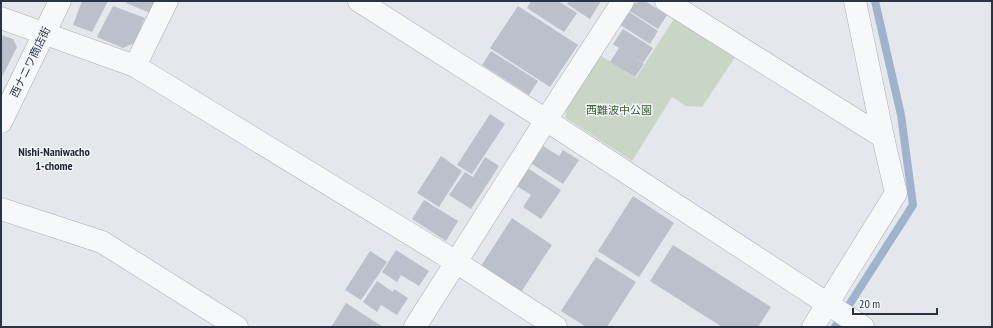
<svg xmlns="http://www.w3.org/2000/svg" width="993" height="328" viewBox="0 0 993 328" font-family="'PT Sans Narrow','Noto Sans JP',sans-serif">
<style>
.green{fill:#c9d6c5}
.lines{fill:none;stroke-linecap:round;stroke-linejoin:round}
.stream{stroke:#9fb4cc;stroke-width:8}
.building{fill:#bbc0ca}
.minor-casing{stroke:#a9aeb7;stroke-width:23}
.minor{stroke:#f7f8fa;stroke-width:22}
.labels{text-anchor:middle;stroke-width:3;stroke-linejoin:round;paint-order:stroke}
.street-label{font-size:11px;fill:#2b3445;stroke:#f4f6f9}
.park-label{font-size:11px;fill:#3f6138;stroke:#f4f6f9}
.neighbourhood-label{font-size:12px;font-weight:bold;fill:#1d2536;stroke:#f4f6f9}
</style>
<rect width="100%" height="100%" fill="#e4e7ec"/>
<!-- green -->
<polygon class="green" points="675,17 735,57 702,107 686,106 672,97 632,161 566,118 565,110 600,55 636,78"/>
<g class="lines">
<!-- stream -->
<polyline class="stream" points="835,327 913,205 901,115 875,1"/>
</g>
<!-- building -->
<g class="building">
<polygon points="82,1 108,1 92,32 73,25"/>
<polygon points="127,1 158,1 150,13 126,3"/>
<polygon points="531,1 558,1 577,13 564,32 527,8"/>
<polygon points="569,1 601,1 590,19 567,4"/>
<polygon points="642,1 645,1 667,15 658,29 628,10 632,4"/>
<polygon points="113,6 145,18 134,43 123,48 97,37"/>
<polygon points="518,6 578,45 550,87 490,48"/>
<polygon points="628,11 658,31 650,44 619,24"/>
<polygon points="623,29 653,48 643,63 628,54 644,64 635,77 610,62 619,48 613,44"/>
<polygon points="1,35 13,39 17,47 1,79"/>
<polygon points="491,51 538,81 529,95 482,65"/>
<polygon points="490,114 505,124 472,174 457,165"/>
<polygon points="543,146 559,156 563,150 579,160 563,184 532,164"/>
<polygon points="441,156 462,171 439,207 417,193"/>
<polygon points="485,157 499,166 471,209 449,195 465,172 473,177"/>
<polygon points="529,169 561,190 541,219 523,207 531,195 517,186"/>
<polygon points="633,196 674,223 639,277 598,251"/>
<polygon points="424,200 458,221 446,241 412,219"/>
<polygon points="512,218 552,245 521,292 481,266"/>
<polygon points="673,245 771,307 758,327 722,327 650,281"/>
<polygon points="396,250 429,271 419,286 401,275 397,282 382,272"/>
<polygon points="370,251 387,262 361,300 345,290"/>
<polygon points="596,257 636,282 607,327 586,327 561,311"/>
<polygon points="377,281 393,292 394,289 408,298 397,315 381,305 377,312 363,302"/>
<polygon points="346,303 383,327 331,327"/>
</g>
<g class="lines">
<!-- minor casing -->
<g class="minor-casing">
<g id="minor">
<polyline points="359,1 546,120 863,327"/>
<polyline points="666,1 883,137"/>
<polyline points="1,18 135,66 456,262 556,327"/>
<polyline points="135,66 167,1"/>
<polyline points="1,122 60,1"/>
<polyline points="1,209 102,242 237,327"/>
<polyline points="415,327 546,120 623,1"/>
<polyline points="813,327 896,193 883,137 855,1"/>
</g>
</g>
<!-- minor -->
<use href="#minor" class="minor"/>
</g>
<g class="labels">
<!-- street labels -->
<g class="street-label">
<text transform="translate(30 62) rotate(-64)" y="4">西ナニワ商店街</text>
</g>
<!-- park labels -->
<g class="park-label">
<text x="619" y="114">西難波中公園</text>
</g>
<!-- neighbourhood labels -->
<g class="neighbourhood-label">
<text x="54" y="156">Nishi-Naniwacho<tspan x="54" dy="14">1-chome</tspan></text>
</g>
</g>
<!-- border -->
<rect width="993" height="328" fill="none" stroke="#2b3445" stroke-width="4"/>
<!-- scale -->
<path d="M853 308v6h84v-6" fill="none" stroke="#2b3445" stroke-width="2"/>
<text x="859" y="308" font-size="12" fill="#2b3445" stroke="#f4f6f9" stroke-width="3" paint-order="stroke">20 m</text>
</svg>
